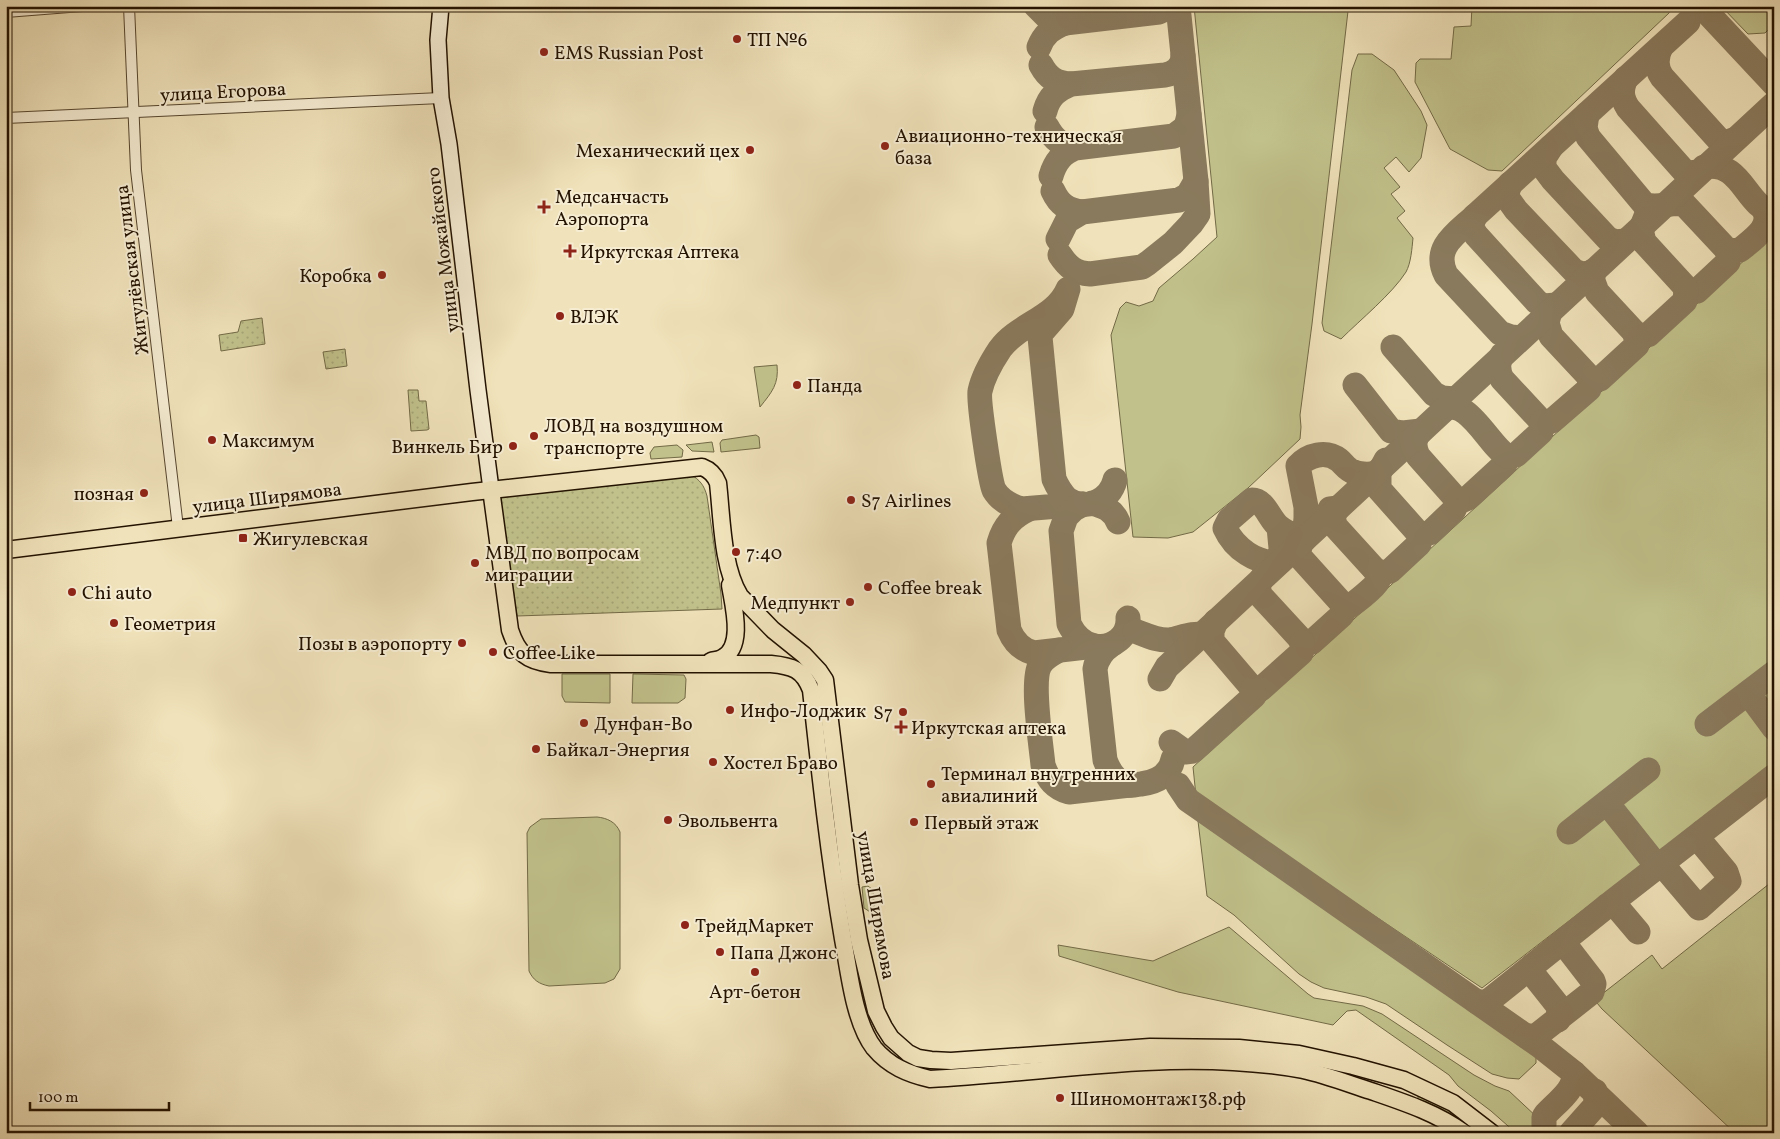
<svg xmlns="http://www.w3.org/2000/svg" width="1780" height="1139" viewBox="0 0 1780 1139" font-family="Vollkorn,serif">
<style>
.grass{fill:#c1c18b;stroke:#726a46}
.park{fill:url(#park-dots);stroke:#726a46}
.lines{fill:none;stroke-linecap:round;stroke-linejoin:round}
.taxiway{stroke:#8a7a5d;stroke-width:25}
.street-casing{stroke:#56462e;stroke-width:12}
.secondary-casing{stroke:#231200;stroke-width:18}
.primary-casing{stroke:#231200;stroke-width:19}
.street{stroke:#f5ecd2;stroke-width:10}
.secondary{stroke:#f5ecd2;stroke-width:15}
.primary{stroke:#f0e2ba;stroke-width:16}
.poi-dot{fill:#8f2418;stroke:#f5ecd2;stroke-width:2}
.labels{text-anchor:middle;stroke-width:4;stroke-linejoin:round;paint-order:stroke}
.poi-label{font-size:19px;fill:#231200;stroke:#f5ecd2;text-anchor:start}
.street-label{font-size:19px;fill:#231200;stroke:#f5ecd2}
</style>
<defs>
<pattern id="park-dots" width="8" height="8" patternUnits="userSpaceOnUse" patternTransform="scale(1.25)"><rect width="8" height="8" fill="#c1c18b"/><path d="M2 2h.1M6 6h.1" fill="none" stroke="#a6a576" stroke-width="1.8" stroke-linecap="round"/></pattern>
</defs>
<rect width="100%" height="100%" fill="#f0e2ba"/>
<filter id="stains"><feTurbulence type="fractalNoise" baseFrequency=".004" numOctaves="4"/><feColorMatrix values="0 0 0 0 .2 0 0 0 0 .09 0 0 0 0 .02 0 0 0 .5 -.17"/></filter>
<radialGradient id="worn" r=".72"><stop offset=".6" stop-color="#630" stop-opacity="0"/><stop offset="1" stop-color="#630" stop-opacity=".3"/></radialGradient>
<!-- grass -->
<g class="grass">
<polygon points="1194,6 1347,6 1348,11 1312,324 1300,415 1301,427 1300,439 1248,488 1193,532 1168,538 1133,537 1111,335 1120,308 1126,302 1139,306 1153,301 1159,288 1193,259 1217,237"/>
<polygon points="1472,6 1673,6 1669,13 1502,171 1488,170 1450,149 1415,82 1416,63 1420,59 1451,59 1454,27 1471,26"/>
<polygon points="1721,6 1765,6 1774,16 1773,25 1765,33 1748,34"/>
<path d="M 1358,54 L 1372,54 L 1394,70 L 1421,111 L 1427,125 L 1421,158 L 1409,172 L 1396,157 L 1384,168 L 1400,187 L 1391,194 L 1405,211 L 1397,218 L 1413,238 C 1412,248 1411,263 1406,272 C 1392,294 1360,320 1341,339 L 1324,331 L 1322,323 L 1352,70 Z"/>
<polygon points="1774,233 1774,659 1696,721 1707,734 1750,700 1774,731 1774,763 1657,855 1615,807 1660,771 1649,758 1558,831 1568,844 1608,813 1648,860 1482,988 1196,796 1193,767"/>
<path d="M 777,365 C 779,384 772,392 760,407 L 754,367 Z"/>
<polygon points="756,435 759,437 760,448 721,452 720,443 722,440"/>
<polygon points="712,442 714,452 692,451 686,445"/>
<polygon points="677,445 683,450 682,457 651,459 650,453 654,447"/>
<polygon points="562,674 610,674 610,703 565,702 562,696"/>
<polygon points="633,674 684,675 686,679 685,698 678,703 632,703"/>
<polygon points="1774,682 1774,713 1758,694"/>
<path d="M 597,817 C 607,818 616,822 620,832 L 620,969 L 614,979 L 605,983 L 549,986 C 539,984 533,980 529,971 L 527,833 L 530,827 L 541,819 Z"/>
<polygon points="1198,821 1536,1054 1536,1063 1519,1079 1507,1078 1492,1074 1447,1045 1386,1004 1366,997 1324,988 1311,982 1299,974 1234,915 1207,896"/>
<polygon points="1774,880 1774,1133 1735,1133 1602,1009 1597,1003 1597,998 1652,955 1662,969"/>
<polygon points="868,886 873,890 875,915 864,908 862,887"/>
<polygon points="1229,927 1308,994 1314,998 1363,1006 1382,1014 1474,1075 1495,1086 1509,1091 1554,1133 1516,1133 1491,1111 1458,1086 1449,1075 1356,1010 1347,1011 1333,1025 1178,992 1059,956 1058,945 1153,961"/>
<polygon points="1420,1092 1486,1133 1474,1133 1445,1113 1418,1099 1418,1093"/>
</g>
<!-- park -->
<g class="park">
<polygon points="262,318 265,344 221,351 219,335 238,332 241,321"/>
<polygon points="345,349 347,366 326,369 323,352"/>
<polygon points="408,390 418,390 419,401 426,401 429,429 427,430 411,431"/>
<path d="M 690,474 C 700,480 704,485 707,496 L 721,594 L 722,609 L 517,616 L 500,495 Z"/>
</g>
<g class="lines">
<!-- taxiway -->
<g class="taxiway">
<polyline points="1036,6 1048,18 1065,23 1159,12 1172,6"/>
<polyline points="1701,6 1774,84"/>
<path d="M 1039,47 C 1044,34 1052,28 1065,23"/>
<path d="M 1661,47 C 1656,57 1655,67 1662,77 L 1720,141 L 1727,143 L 1733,140"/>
<path d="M 1041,65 C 1048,78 1056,83 1071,84"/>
<path d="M 1626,78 C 1621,90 1621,97 1628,108 L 1683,170 L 1688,173 L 1699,172"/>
<path d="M 1045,111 C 1049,96 1057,90 1071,84 L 1165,75 C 1175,73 1183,67 1183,56"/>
<path d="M 1587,114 L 1585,128 L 1588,137 L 1644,204 C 1658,210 1670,201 1684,204 L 1728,251 L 1740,250 C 1752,240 1773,227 1764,210"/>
<path d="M 1047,127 C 1054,140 1061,145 1075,148"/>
<polyline points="1551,147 1544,158 1544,168 1553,180 1608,239 1616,242 1625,241"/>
<path d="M 1704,167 C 1743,160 1745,208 1774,212"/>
<path d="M 1051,176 C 1055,162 1062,153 1075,148 L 1174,136 L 1186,127 L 1189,115"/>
<polyline points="1510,184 1506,196 1516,210 1574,271 1582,274 1591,273"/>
<path d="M 1053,191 C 1059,204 1067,210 1082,212"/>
<polyline points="1647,214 1641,229 1644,242 1688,290 1697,291 1728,262 1728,251"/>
<polyline points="1475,216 1471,226 1476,235 1537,302 1544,306 1556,305"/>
<polyline points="1058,239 1067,221 1082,212 1179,200 1188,195 1196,181"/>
<path d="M 1060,255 C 1068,267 1075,273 1090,274 L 1142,267 L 1148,263 L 1173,243 L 1191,224 L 1198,214 L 1196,181 L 1178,6"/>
<polyline points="1593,271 1593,281 1597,292 1635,333 1641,336 1648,335 1685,301 1686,289"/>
<polyline points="1550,311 1547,323 1551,336 1593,381 1600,379 1637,345 1635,333"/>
<path d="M 1521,338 L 1511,337 L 1500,333 L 1446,275 C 1432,247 1457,233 1475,216 L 1688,22"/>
<polyline points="1393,347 1434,394 1442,398 1455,399"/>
<path d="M 1355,385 L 1391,431 L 1403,433 L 1421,431 C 1413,439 1414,447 1418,456 L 1457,500 L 1461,501 L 1468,498 L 1505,464 L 1504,454"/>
<path d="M 1442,411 C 1466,393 1489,446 1507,456 L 1516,455 L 1541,432 L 1542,422 L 1502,379 C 1498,371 1497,363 1502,355"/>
<polyline points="1542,422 1546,423 1552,421 1589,389 1590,379"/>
<polyline points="1386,460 1379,473 1379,489 1419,534 1430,533 1454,510 1457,500"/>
<path d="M 1092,503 C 1104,506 1113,510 1118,522"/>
<path d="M 1083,504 L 1022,509 C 1011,506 1000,500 994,490 C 990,481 978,400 980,391 C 983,377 992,361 1000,349 C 1018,324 1056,318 1068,289 L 1062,309 L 1042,332 L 1040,337 L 1054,479 C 1057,486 1061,493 1067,499 C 1085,512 1110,501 1115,480"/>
<path d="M 1083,504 L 1074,509 L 1066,517 L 1061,531 L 1069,624 C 1074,634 1083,644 1095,646 C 1113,649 1129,636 1128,618"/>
<path d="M 1029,509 C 1012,517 1004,526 999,543 L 1009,630 C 1014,642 1022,650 1034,653 L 1095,646"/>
<polyline points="1330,509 1338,508 1333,515 1335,526 1375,570 1382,573 1390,571 1419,544 1419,534"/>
<path d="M 1279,527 L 1281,548 L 1280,562 C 1257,565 1234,548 1225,528 L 1229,520 L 1252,500 C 1265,500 1269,519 1279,527 C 1286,533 1295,536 1304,540 L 1306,518 L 1306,507 L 1298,466 C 1308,455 1326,450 1339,460 C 1344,464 1347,470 1354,472 C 1360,475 1368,474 1374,474"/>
<path d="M 1301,542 L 1299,551 L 1300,557 L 1346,608 C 1352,606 1375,587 1378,581 C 1380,577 1378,573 1375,570"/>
<polyline points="1262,578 1258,586 1260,595 1305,644 1312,642 1342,615 1344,606"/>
<polyline points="1216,621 1212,631 1212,641 1253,689 1259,690 1262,688 1301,653 1302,650 1302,642"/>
<path d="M 1135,631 C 1146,635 1157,641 1170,640 C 1181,638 1193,632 1205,635"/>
<path d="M 1111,645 C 1102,651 1097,658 1095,669 L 1105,760 C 1109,771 1116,783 1129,785 C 1133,786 1138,784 1141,784 C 1157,782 1170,775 1173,759"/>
<path d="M 1059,650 C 1052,654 1044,658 1040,665 C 1031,681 1041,744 1043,765 C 1048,780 1055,788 1069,792 L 1130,785"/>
<polyline points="1160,679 1167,667 1774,104"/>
<polyline points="1751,691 1751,697 1774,728"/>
<polyline points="1707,724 1774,673"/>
<polyline points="1171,742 1185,752 1193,751 1254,696 1253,689"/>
<polyline points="1178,785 1188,800 1201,809 1540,1046 1574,1073 1637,1133"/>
<polyline points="1607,803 1657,866"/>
<polyline points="1569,832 1648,770"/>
<polyline points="1669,858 1665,862 1666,869 1699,908 1729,881 1726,872 1701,842 1699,839 1702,832"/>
<polyline points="1607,906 1616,906 1638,932"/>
<polyline points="1532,966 1532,973 1559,1007 1558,1020"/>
<polyline points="1477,1002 1486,1002 1491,999 1607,906 1774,776"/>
<polyline points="1526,1036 1536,1036 1592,992 1594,984 1593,981 1566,946 1568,937"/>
<path d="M 1544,1125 L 1544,1117 L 1546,1114 C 1557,1102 1576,1089 1574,1073"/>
<polyline points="1571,1133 1595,1106 1596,1099 1595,1091"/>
</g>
<!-- street casing -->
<g class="street-casing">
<g id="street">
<polyline points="129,6 136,170 178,528"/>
<polyline points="6,12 82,6"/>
<polyline points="6,118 441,98"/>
</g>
</g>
<!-- secondary casing -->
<g class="secondary-casing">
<polyline id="secondary" points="441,6 438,40 441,98 449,144 478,390 491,489"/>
</g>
<!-- primary casing -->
<g class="primary-casing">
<g id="primary">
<path d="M 491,489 L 510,630 C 518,654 527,661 551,664 L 771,664 C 792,666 803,669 811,690 C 820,773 829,856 843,939 C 849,971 854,1022 874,1048 C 889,1066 908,1074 930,1079 C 1054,1073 1178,1047 1303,1070 C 1326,1075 1349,1084 1371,1091 C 1403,1102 1437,1113 1464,1133"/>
<path d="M 6,550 L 472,492 L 702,467 C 710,470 715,475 718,483 C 722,518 722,567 740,596 L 773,630 L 804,655 L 819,671 L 825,680 L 850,885 L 859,940 L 876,1011 L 884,1027 L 891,1038 L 908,1053 L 918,1058 L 931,1060 L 951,1061 L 1150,1047 L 1239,1048 L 1299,1054 L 1353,1066 L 1404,1080 L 1453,1103 L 1492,1133"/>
<path d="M 711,661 C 714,660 719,660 722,658 C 745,647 733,604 730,585"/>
</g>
</g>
<!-- street -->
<use href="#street" class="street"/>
<!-- secondary -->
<use href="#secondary" class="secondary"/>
<!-- primary -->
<use href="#primary" class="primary"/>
</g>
<!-- markers -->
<g class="poi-dot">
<circle cx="737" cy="39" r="5"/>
<circle cx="544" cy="52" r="5"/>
<circle cx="885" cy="146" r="5"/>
<circle cx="750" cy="150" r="5"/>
<path d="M541.5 199.5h5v5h5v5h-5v5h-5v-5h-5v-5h5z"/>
<path d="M567.5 243.5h5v5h5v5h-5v5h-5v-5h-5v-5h5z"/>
<circle cx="382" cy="275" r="5"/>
<circle cx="560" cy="316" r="5"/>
<circle cx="797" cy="385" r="5"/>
<circle cx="534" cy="436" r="5"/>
<circle cx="212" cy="440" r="5"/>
<circle cx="513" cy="446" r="5"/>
<circle cx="144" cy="493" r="5"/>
<circle cx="851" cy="500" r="5"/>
<rect x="238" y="533" width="10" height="10" rx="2.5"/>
<circle cx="736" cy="552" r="5"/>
<circle cx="475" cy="563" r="5"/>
<circle cx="868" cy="587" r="5"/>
<circle cx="72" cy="592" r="5"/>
<circle cx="850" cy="602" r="5"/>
<circle cx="114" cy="623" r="5"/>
<circle cx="462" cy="643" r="5"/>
<circle cx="493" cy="652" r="5"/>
<circle cx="730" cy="710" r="5"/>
<circle cx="903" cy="712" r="5"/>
<circle cx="584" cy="723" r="5"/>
<path d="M898.5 719.5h5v5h5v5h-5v5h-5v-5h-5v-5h5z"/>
<circle cx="536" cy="749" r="5"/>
<circle cx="713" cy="762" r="5"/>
<circle cx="931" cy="784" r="5"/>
<circle cx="668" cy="820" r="5"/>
<circle cx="914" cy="822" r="5"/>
<circle cx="685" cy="925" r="5"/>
<circle cx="720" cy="952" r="5"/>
<circle cx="755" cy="972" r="5"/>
<circle cx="1060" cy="1098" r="5"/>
</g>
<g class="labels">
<!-- poi labels -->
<g class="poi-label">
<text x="747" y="46">ТП №6</text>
<text x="554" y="59">EMS Russian Рost</text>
<text x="895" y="142">Авиационно-техническая<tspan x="895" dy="22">база</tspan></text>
<text x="740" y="157" text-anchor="end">Механический цех</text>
<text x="555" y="203">Медсанчасть<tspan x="555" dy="22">Аэропорта</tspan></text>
<text x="580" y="258">Иркутская Аптека</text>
<text x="372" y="282" text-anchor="end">Коробка</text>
<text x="570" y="323">ВЛЭК</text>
<text x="807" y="392">Панда</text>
<text x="544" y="432">ЛОВД на воздушном<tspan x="544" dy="22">транспорте</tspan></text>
<text x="222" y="447">Максимум</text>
<text x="503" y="453" text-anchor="end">Винкель Бир</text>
<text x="134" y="500" text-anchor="end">позная</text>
<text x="861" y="507">S7 Airlines</text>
<text x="253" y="545">Жигулевская</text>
<text x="485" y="559">МВД по вопросам<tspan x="485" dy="22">миграции</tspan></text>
<text x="746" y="559">7:40</text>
<text x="878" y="594">Coffee break</text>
<text x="82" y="599">Chi auto</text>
<text x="840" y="609" text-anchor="end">Медпункт</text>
<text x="124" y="630">Геометрия</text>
<text x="452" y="650" text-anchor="end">Позы в аэропорту</text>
<text x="503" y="659">Coffee Like</text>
<text x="740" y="717">Инфо-Лоджик</text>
<text x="893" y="719" text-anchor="end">S7</text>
<text x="594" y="730">Дунфан-Во</text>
<text x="911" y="734">Иркутская аптека</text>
<text x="546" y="756">Байкал-Энергия</text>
<text x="723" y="769">Хостел Браво</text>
<text x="941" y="780">Терминал внутренних<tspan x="941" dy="22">авиалиний</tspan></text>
<text x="678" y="827">Эвольвента</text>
<text x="924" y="829">Первый этаж</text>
<text x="695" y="932">ТрейдМаркет</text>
<text x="730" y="959">Папа Джонс</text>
<text x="755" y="998" text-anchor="middle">Арт-бетон</text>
<text x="1070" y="1105">Шиномонтаж138.рф</text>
</g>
<!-- street labels -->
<g class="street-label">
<text transform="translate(223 91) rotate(-3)" y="7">улица Егорова</text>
<text transform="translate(442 250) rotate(-97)" y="7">улица Можайского</text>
<text transform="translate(131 270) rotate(-97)" y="7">Жигулёвская улица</text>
<text transform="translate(267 497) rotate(-7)" y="7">улица Ширямова</text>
<text transform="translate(877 905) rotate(80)" y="7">улица Ширямова</text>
</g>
</g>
<!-- margin -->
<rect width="1780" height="1139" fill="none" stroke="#f0e2ba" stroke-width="25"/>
<rect x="8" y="8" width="1765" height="1124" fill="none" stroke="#231200" stroke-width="2.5"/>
<rect x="12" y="12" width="1755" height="1114" fill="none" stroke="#231200"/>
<!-- scale -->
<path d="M30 1102v8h139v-8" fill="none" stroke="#231200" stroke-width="2.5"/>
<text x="38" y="1102" font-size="15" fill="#231200" stroke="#f5ecd2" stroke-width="4" paint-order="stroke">100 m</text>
<rect width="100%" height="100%" filter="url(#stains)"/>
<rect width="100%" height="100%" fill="url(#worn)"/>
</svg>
